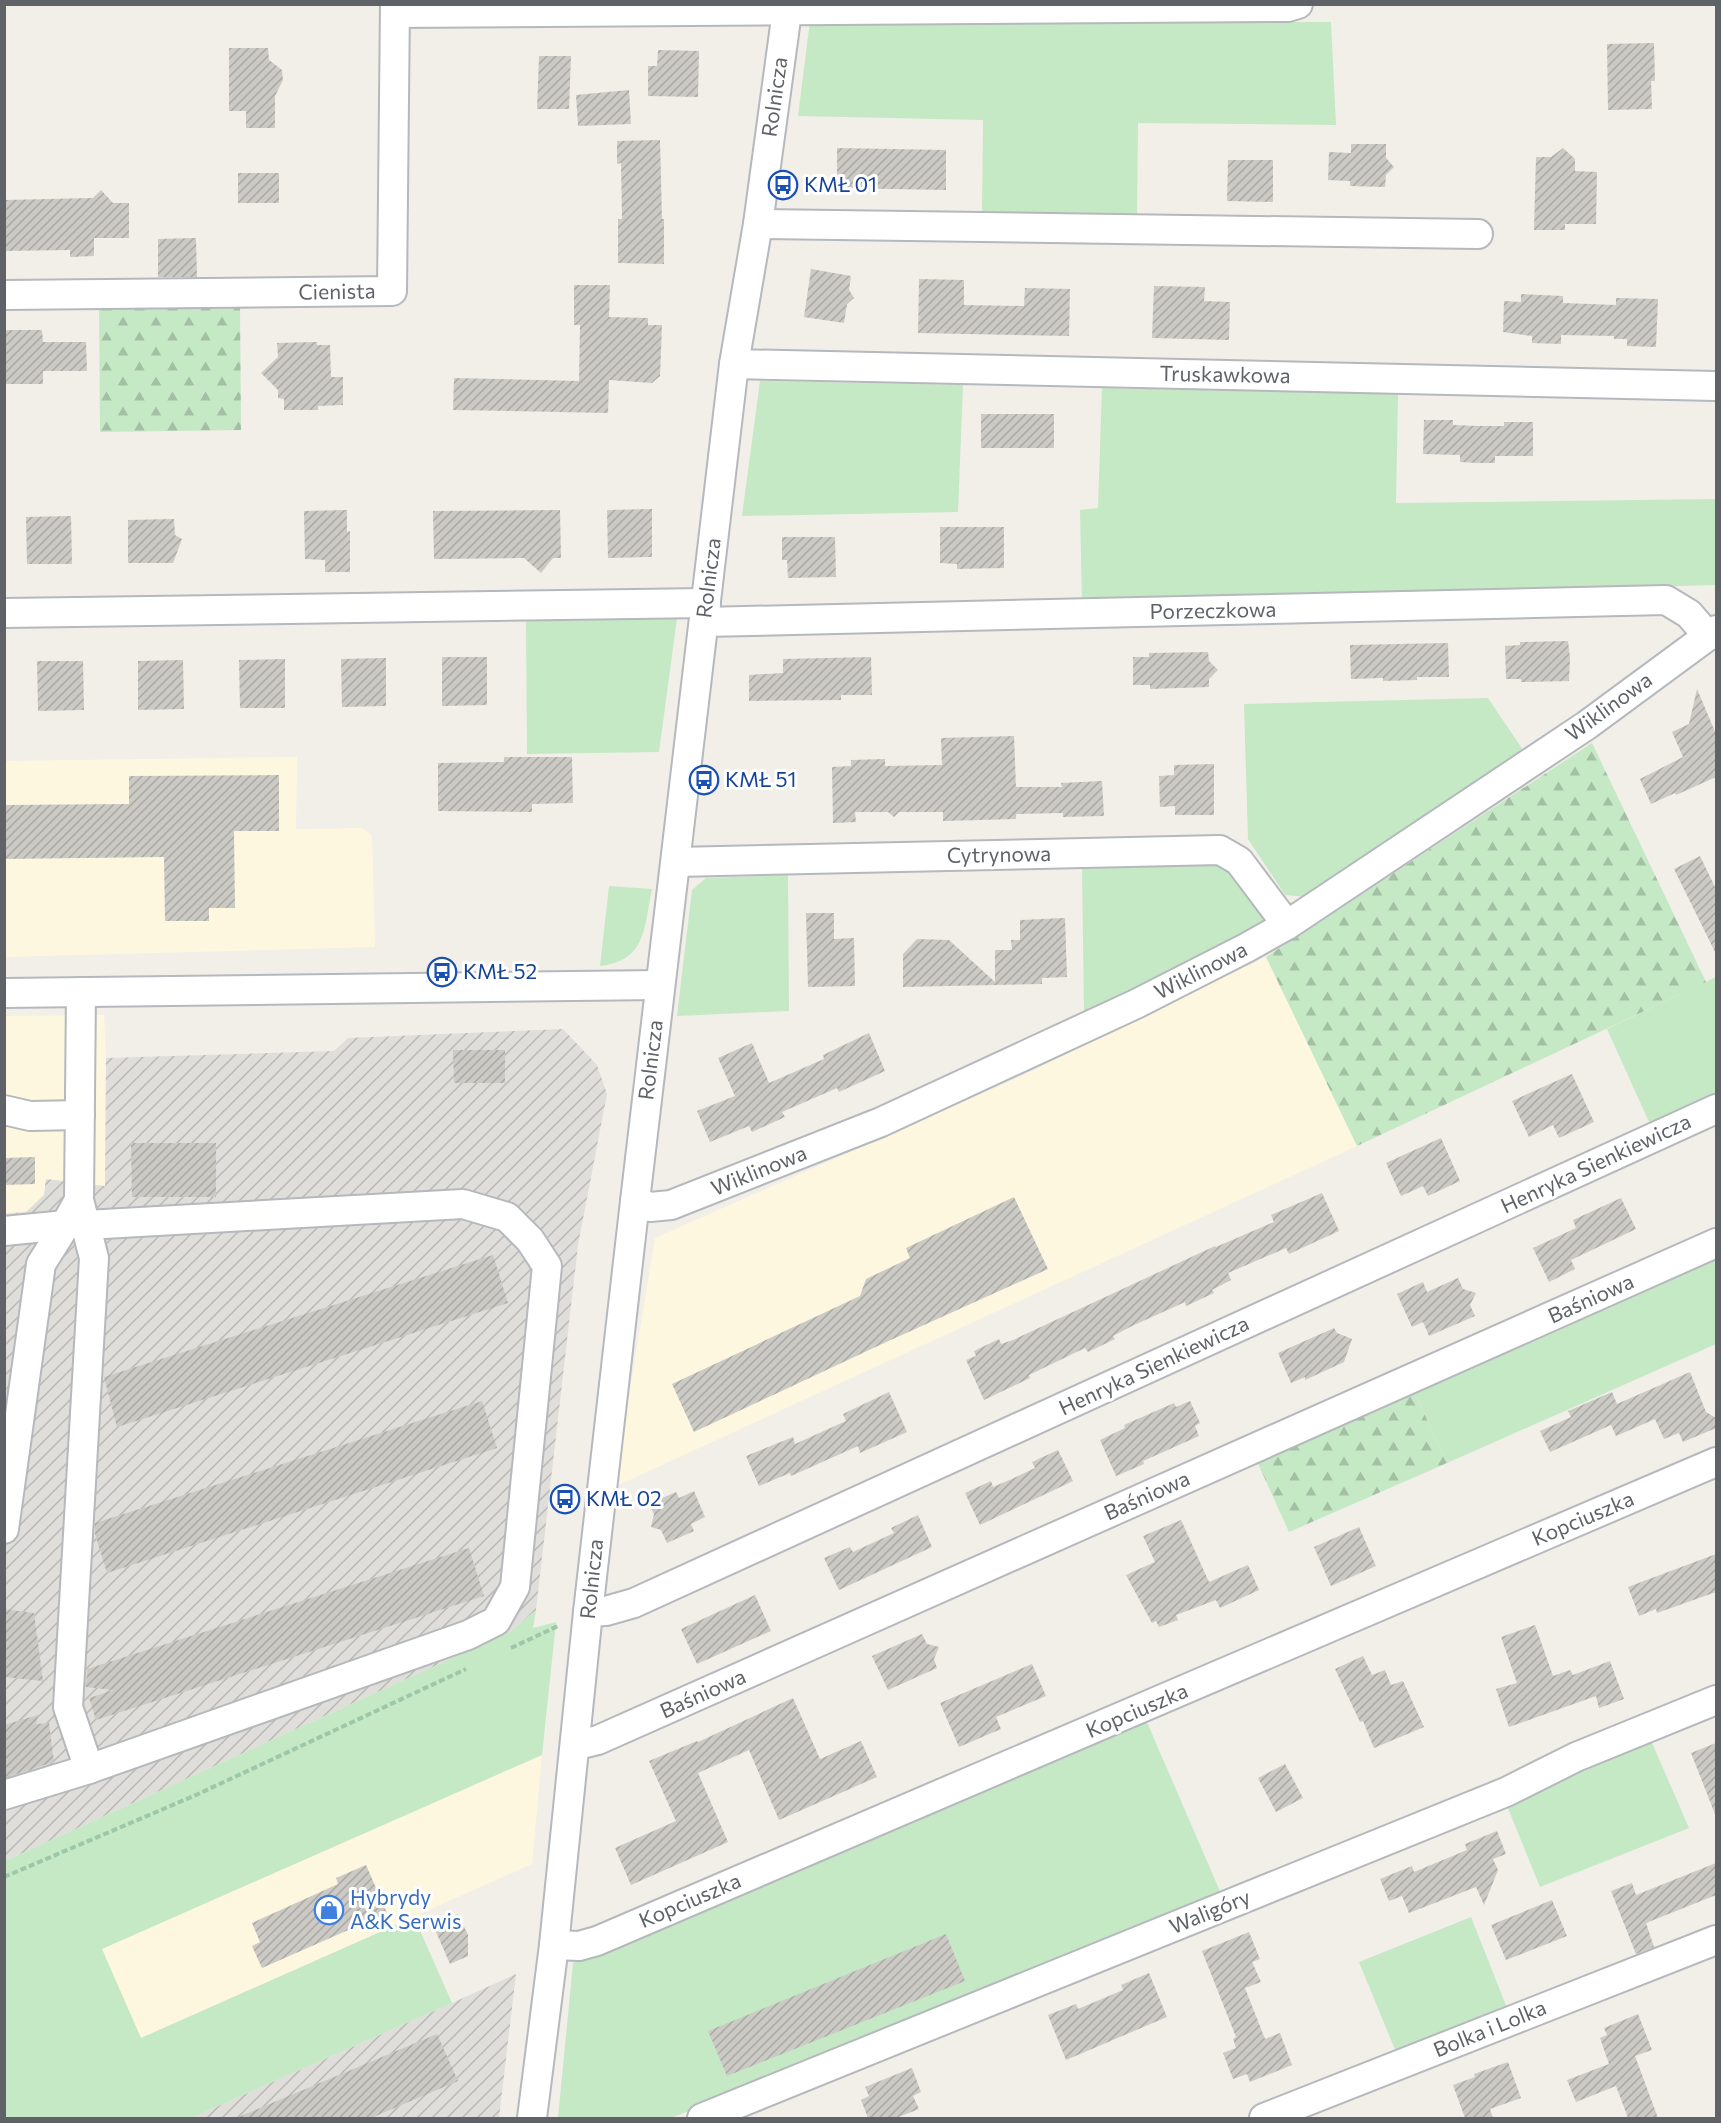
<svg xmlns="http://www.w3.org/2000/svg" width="1721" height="2123" viewBox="0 0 1721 2123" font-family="Commissioner,sans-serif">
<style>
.commercial{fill:#fef7e0}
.industrial{fill:url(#industrial-furrows)}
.green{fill:#c5e8c5}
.forest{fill:url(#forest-firs)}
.building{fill:url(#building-hatch)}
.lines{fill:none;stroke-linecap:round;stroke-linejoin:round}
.minor-casing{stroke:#b5b8bc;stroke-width:32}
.path{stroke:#9cc7a9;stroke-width:4;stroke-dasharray:6 3;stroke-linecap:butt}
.minor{stroke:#fff;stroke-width:28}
.labels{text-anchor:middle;stroke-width:6;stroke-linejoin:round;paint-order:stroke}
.street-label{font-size:21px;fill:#5f6368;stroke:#fff}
.transit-label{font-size:21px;fill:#164399;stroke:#fff;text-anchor:start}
.shop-label{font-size:21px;fill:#366cbe;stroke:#fff;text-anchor:start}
</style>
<defs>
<pattern id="industrial-furrows" width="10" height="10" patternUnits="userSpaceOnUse" patternTransform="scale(1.5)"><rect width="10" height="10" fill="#e0deda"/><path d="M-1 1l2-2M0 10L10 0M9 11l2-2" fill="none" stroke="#b9b8b5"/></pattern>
<pattern id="forest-firs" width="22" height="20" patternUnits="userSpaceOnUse" patternTransform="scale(1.5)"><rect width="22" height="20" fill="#c5e8c5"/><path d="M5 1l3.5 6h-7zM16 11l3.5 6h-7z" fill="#a3c0a4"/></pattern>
<pattern id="building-hatch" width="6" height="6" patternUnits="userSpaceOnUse" patternTransform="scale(1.5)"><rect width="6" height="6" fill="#cccac5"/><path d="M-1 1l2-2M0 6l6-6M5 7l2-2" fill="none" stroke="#a9a8a4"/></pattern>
</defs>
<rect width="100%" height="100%" fill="#f1efe8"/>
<!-- commercial -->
<g class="commercial">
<polygon points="297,757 296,829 362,828 372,836 375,947 5,957 4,761"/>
<polygon points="1266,957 1357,1146 614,1487 655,1238 1015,1079"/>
<polygon points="104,1015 106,1058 105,1186 46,1179 44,1195 26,1212 5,1213 5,1016"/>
<polygon points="542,1755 532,1864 141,2038 101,1949"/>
</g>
<!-- industrial -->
<g class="industrial">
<polygon points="563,1029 597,1065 607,1094 578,1245 536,1610 510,1632 5,1861 5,1214 26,1212 44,1195 46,1179 105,1186 106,1058 334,1051 348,1038"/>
<polygon points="516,1974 499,2118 191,2118 452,2003"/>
</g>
<!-- green -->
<g class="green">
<polygon points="810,21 1331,22 1336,125 1138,123 1137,214 982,212 983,120 798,116"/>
<polygon points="760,381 963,385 958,512 742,516"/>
<polygon points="1102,388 1398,394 1396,503 1716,499 1716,585 1082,601 1080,510 1098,508"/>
<polygon points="677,618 659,752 527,754 526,619"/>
<polygon points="1488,698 1525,753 1306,897 1285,895 1248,839 1244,704"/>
<polygon points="1230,864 1261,911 1264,926 1084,1011 1082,868"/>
<polygon points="788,875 789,1011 677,1016 692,890 706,878"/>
<path d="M 609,886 L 652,889 C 644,926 647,961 600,966 Z"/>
<polygon points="1716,977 1716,1094 1650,1124 1607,1029"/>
<polygon points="1716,1250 1716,1344 1447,1463 1412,1387"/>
<polygon points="536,1610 533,1628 556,1622 542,1755 102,1949 141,2038 414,1917 452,2003 191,2118 5,2118 5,1861 510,1632"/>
<polygon points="1146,1720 1222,1896 671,2118 558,2118 573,1963"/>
<polygon points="1649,1736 1689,1828 1540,1887 1505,1801"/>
<polygon points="1471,1917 1507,2008 1396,2052 1359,1962"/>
</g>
<!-- forest -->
<g class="forest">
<polygon points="240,303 241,430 100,432 99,305"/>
<polygon points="1592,743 1706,982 1357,1146 1266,957"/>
<polygon points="1412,1387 1447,1463 1289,1532 1255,1457"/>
</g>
<!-- building -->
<g class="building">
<polygon points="1654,43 1655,81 1651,81 1652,109 1608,110 1607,44"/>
<polygon points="229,48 268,48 269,60 282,70 283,80 275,96 275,128 246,128 246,111 229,111"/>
<polygon points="658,50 699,51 698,97 648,96 648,66 657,66"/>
<polygon points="539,56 571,56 569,109 537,109"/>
<polygon points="629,90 631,124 578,126 576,95"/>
<polygon points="660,140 662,219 664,219 664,264 618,263 618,219 622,219 621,163 617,164 617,141"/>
<polygon points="1351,144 1386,144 1386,158 1394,167 1386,175 1385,187 1350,186 1350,181 1328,180 1329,152 1351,153"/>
<polygon points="837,148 946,150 946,190 837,188"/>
<polygon points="1563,148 1575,159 1575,171 1597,172 1596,224 1565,224 1565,230 1534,230 1536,157 1551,157"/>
<polygon points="1228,160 1273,160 1273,202 1227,201"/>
<rect x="238" y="173" width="41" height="30"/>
<polygon points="101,190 113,203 129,203 129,238 94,238 94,256 70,257 70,250 4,251 4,200 93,198"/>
<polygon points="196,238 197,277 158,277 158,239"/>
<polygon points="811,269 851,276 849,290 854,298 847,304 844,323 804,317"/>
<polygon points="919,279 964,280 964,305 1024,306 1025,288 1070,289 1069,336 918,333"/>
<polygon points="574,285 610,285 609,317 648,318 648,325 662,325 660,376 652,383 609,380 608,413 453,410 454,378 579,381 580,325 574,325"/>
<polygon points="1154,286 1205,287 1204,301 1230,302 1229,340 1152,338"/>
<polygon points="1521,294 1563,296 1563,303 1616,305 1616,298 1658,299 1656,347 1627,346 1627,339 1614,339 1614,336 1561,335 1561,344 1532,343 1532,336 1503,332 1504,301 1521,302"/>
<polygon points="4,330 42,330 43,342 86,342 87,371 43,371 43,384 4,384"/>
<polygon points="317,342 317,345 330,345 331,377 343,377 343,405 318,406 318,410 284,410 284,399 278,398 278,390 261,373 278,357 277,343"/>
<rect x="981" y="414" width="73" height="34"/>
<polygon points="1424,420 1453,420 1453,425 1478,426 1504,426 1504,422 1533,422 1533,456 1495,456 1495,463 1477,463 1460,462 1460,455 1423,454"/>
<polygon points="652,509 652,557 608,558 607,510"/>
<polygon points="347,510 347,532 350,531 350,572 325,572 325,560 305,559 304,511"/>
<polygon points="560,510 561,558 553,558 541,573 524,558 434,559 433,511"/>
<polygon points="71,516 72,564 27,564 26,517"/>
<polygon points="174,519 175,535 182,539 173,563 128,563 128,520"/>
<polygon points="940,527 1004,527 1004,568 957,569 957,564 940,563"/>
<polygon points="782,537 835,537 836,577 788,578 787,560 782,560"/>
<polygon points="1568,641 1570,658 1569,681 1521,682 1521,679 1506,679 1505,646 1520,645 1520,642"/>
<polygon points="1448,643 1449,677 1417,677 1417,680 1383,681 1383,678 1351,679 1350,645"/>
<polygon points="1208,652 1209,661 1218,670 1209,679 1209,687 1150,689 1150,685 1133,685 1133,657 1149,657 1149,653"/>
<polygon points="442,657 487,657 487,705 442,706"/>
<polygon points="871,657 872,695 841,695 841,700 749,701 749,675 783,673 783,659"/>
<polygon points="386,658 386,706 342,707 341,659"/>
<polygon points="285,659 285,708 240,708 239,660"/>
<polygon points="183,660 184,709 138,710 138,661"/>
<polygon points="37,661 83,661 84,710 38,711"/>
<polygon points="1697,689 1716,734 1716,777 1676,795 1675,793 1651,804 1640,779 1683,757 1672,732 1689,724"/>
<polygon points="1014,736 1016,787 1062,787 1061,783 1102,781 1104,816 1063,817 1063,813 1016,814 1016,819 943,821 943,812 899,812 894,817 888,812 855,812 856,822 833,823 832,767 851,766 851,760 885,759 885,766 942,765 941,738"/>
<polygon points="504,757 572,757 573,803 532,804 532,812 438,811 438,763 504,762"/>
<polygon points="1214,764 1214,815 1175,815 1175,806 1160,807 1159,776 1174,775 1174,765"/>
<polygon points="279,775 279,831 234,831 235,908 209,908 209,921 165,921 164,857 4,859 4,805 129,804 129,776"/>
<polygon points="1700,856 1716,889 1716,954 1674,869"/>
<polygon points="806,913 834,913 834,939 854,938 855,986 808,987"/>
<polygon points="1065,918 1067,977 1042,978 1042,984 903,987 903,954 917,939 949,940 995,982 995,950 1012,950 1011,940 1020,940 1020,920"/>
<polygon points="869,1033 885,1071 839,1092 837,1088 782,1112 785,1117 752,1132 749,1126 710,1142 697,1111 735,1096 718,1058 752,1043 769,1083 824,1059 823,1055"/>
<polygon points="453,1050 505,1050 505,1083 454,1083"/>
<polygon points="1572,1074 1594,1122 1559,1138 1553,1125 1529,1137 1512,1101"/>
<polygon points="1441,1138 1460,1181 1428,1196 1423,1186 1401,1196 1386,1163"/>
<polygon points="131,1143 216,1143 216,1197 132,1197"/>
<polygon points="35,1157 35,1184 4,1185 4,1158"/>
<polygon points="1322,1193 1339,1231 1289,1254 1286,1248 1228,1273 1231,1280 1212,1290 1214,1293 1186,1306 1185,1302 1132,1326 1113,1336 1115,1339 1088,1352 1085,1348 1029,1375 1030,1378 984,1400 966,1360 976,1356 974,1351 999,1339 1001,1344 1013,1340 1215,1246 1216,1247 1274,1222 1271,1215"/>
<polygon points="1014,1197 1048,1269 882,1344 694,1432 672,1384 860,1296 866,1279 910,1258 906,1248"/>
<polygon points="1621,1198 1636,1229 1571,1260 1575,1269 1549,1282 1533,1248 1576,1228 1573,1220"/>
<polygon points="493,1255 508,1303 117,1427 104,1377"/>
<polygon points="1458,1278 1463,1289 1476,1293 1470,1305 1475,1316 1429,1336 1423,1322 1412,1327 1397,1294 1423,1282 1427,1292"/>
<polygon points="1334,1328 1337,1333 1352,1339 1344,1362 1305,1380 1305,1377 1291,1383 1278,1353"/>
<polygon points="1690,1372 1706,1412 1716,1418 1716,1428 1683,1442 1679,1433 1664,1439 1655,1419 1616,1436 1611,1425 1550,1452 1540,1431 1571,1417 1568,1411 1612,1392 1617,1404"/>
<polygon points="889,1392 907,1432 860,1453 858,1446 791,1476 790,1473 759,1486 746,1456 793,1437 795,1444 846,1421 843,1414"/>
<polygon points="482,1401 497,1448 107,1573 95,1534 95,1523"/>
<polygon points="1190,1401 1200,1423 1195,1426 1199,1436 1143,1461 1144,1464 1116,1476 1100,1440 1125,1428 1124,1425 1174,1403 1176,1407"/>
<polygon points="1058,1450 1073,1481 980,1525 965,1493 991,1481 993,1487 1014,1478 1035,1468 1032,1462"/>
<polygon points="694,1491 705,1517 691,1524 694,1531 667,1543 661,1530 651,1527 654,1514 649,1504 676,1492 679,1498"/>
<polygon points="918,1515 932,1547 839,1590 824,1558 850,1547 853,1552 894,1533 891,1528"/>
<polygon points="1181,1520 1209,1582 1248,1565 1259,1590 1220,1608 1216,1600 1176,1615 1178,1620 1159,1627 1156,1621 1152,1623 1126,1575 1155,1562 1143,1536"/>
<polygon points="1359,1527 1376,1566 1331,1586 1314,1547"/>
<polygon points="469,1548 484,1596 96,1720 89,1698 114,1690 86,1687 87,1669"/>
<polygon points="1716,1554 1716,1592 1657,1613 1656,1609 1639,1616 1628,1587"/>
<polygon points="755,1595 771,1631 697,1664 681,1629"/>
<polygon points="4,1609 34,1613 43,1681 4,1677"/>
<polygon points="1535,1625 1553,1676 1570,1670 1573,1675 1610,1661 1624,1699 1599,1708 1596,1696 1509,1727 1496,1689 1517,1683 1501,1637"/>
<polygon points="922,1634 927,1644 939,1647 934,1659 937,1668 888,1690 872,1656"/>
<polygon points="1363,1656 1372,1675 1385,1670 1391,1685 1403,1681 1424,1727 1374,1748 1363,1721 1360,1722 1335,1669"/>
<polygon points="1032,1664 1046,1696 996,1717 1001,1729 959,1747 940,1703"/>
<polygon points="793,1698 820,1759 861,1741 877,1777 779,1820 749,1750 698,1773 728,1842 631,1885 615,1848 676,1821 649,1761 697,1741 698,1742"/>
<polygon points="38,1715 36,1724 49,1723 54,1762 4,1778 4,1725"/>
<polygon points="1716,1743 1716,1813 1715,1814 1691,1753"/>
<polygon points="1285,1764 1303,1798 1276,1812 1258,1778"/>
<polygon points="1497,1831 1506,1854 1493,1859 1498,1870 1484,1905 1476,1887 1409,1913 1402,1896 1389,1901 1380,1879 1412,1866 1414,1872 1467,1850 1465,1844"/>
<polygon points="1716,1863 1716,1895 1646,1923 1654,1947 1636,1954 1611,1891 1632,1883 1636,1895"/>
<polygon points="366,1865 387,1913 262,1968 252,1946 260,1942 252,1923 338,1884 336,1878"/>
<polygon points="1552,1900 1567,1936 1506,1960 1491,1925"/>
<polygon points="458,1914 468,1935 468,1956 450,1964 433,1925"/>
<polygon points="1249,1932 1260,1959 1252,1962 1261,1982 1245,1988 1265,2039 1280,2033 1292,2065 1250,2082 1247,2074 1233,2079 1223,2053 1236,2048 1233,2039 1236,2037 1202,1951"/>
<polygon points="946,1934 965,1981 727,2076 708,2031"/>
<polygon points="1149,1973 1167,2017 1066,2060 1048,2015 1076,2004 1078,2009 1123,1990 1121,1985"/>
<polygon points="1638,2014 1652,2050 1635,2056 1658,2118 1628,2118 1616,2086 1576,2102 1567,2080 1609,2064 1600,2038 1607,2035 1604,2028"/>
<polygon points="437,2034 458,2081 371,2118 236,2118"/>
<polygon points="1508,2062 1521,2098 1490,2109 1493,2118 1465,2118 1453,2085 1475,2077 1474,2074"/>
<polygon points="912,2068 921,2092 913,2096 919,2109 896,2118 868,2118 861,2100 869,2096 865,2087"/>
</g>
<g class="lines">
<!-- minor casing -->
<g class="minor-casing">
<g id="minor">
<polyline points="396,13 1288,7 1298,4"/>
<polyline points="758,224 1478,234"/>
<polyline points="4,295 392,291 395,4"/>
<polyline points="734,364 1716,386"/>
<polyline points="4,613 706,603"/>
<polyline points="704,622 1666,600 1689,614 1708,636"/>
<polyline points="676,862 1220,850 1239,861 1287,925"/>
<polyline points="4,993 660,985"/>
<polyline points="4,1110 30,1116 80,1115"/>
<polyline points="635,1201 650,1207 671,1205 881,1122 1136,1004 1246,948 1287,925 1587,725 1716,630"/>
<polyline points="86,1225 463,1204 507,1217 530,1240 547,1266 515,1587 496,1621 468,1635 89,1769"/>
<polyline points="4,1231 66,1225"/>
<polyline points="4,1529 41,1264 60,1234 79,1200 81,992"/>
<polyline points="588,1612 606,1611 634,1603 1716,1109"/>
<polyline points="575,1742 586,1743 598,1740 1716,1243"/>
<polyline points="4,1795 89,1769 68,1707 94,1258 79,1200"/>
<polyline points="554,1945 579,1946 597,1941 1716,1462"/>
<polyline points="532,2118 554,1945 588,1612 635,1201 734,364 758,224 788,4"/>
<polyline points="702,2118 1506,1792 1576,1757 1716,1700"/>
<polyline points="1264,2118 1716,1940"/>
</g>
</g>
<!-- path -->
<g class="path">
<polyline points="511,1648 558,1626"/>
<polyline points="4,1877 196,1795 466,1669"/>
</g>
<!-- minor -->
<use href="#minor" class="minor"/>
</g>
<!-- icons -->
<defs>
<g id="bus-ring" transform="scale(1.5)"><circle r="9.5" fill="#fff" stroke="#1a4fb4" stroke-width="1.5"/><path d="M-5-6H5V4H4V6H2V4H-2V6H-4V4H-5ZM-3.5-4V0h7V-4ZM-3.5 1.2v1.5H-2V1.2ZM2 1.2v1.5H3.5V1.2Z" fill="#1a4fb4"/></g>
<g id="shop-ring" transform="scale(1.5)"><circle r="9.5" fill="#fff" stroke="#3f7fe0" stroke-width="1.5"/><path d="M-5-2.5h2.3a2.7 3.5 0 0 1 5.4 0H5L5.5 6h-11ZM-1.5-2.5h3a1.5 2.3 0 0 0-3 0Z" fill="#3f7fe0"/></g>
</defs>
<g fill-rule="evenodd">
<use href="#bus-ring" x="783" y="185"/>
<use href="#bus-ring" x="704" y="780"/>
<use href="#bus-ring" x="442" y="972"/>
<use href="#bus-ring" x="565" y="1499"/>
<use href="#shop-ring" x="329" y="1910"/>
</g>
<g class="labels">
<!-- street labels -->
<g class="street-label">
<text transform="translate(775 97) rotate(-82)" y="7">Rolnicza</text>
<text transform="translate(337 292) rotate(-1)" y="7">Cienista</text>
<text transform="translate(1225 375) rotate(1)" y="7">Truskawkowa</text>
<text transform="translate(709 578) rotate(-83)" y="7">Rolnicza</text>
<text transform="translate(1213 611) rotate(-1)" y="7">Porzeczkowa</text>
<text transform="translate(1609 707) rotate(-36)" y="7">Wiklinowa</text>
<text transform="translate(999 855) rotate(-1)" y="7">Cytrynowa</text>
<text transform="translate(1201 971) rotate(-27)" y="7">Wiklinowa</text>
<text transform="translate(651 1060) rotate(-83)" y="7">Rolnicza</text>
<text transform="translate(1596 1164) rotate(-25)" y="7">Henryka Sienkiewicza</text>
<text transform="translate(759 1171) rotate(-22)" y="7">Wiklinowa</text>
<text transform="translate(1591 1299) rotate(-24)" y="7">Baśniowa</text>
<text transform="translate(1154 1366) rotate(-25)" y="7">Henryka Sienkiewicza</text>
<text transform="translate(1147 1496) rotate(-24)" y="7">Baśniowa</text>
<text transform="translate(1583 1519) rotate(-23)" y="7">Kopciuszka</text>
<text transform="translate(592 1579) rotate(-84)" y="7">Rolnicza</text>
<text transform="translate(703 1694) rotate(-24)" y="7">Baśniowa</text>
<text transform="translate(1137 1711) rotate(-23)" y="7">Kopciuszka</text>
<text transform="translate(690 1901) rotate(-23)" y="7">Kopciuszka</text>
<text transform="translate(1210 1912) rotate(-22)" y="7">Waligóry</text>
<text transform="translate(1490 2029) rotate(-22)" y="7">Bolka i Lolka</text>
</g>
<!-- transit labels -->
<g class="transit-label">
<text x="804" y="192">KMŁ 01</text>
<text x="725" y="787">KMŁ 51</text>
<text x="463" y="979">KMŁ 52</text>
<text x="586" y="1506">KMŁ 02</text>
</g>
<!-- shop labels -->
<g class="shop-label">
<text x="350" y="1905">Hybrydy<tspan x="350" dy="24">A&amp;K Serwis</tspan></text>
</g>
</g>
<!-- border -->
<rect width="1721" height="2123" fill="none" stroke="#5f6368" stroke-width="12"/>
</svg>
